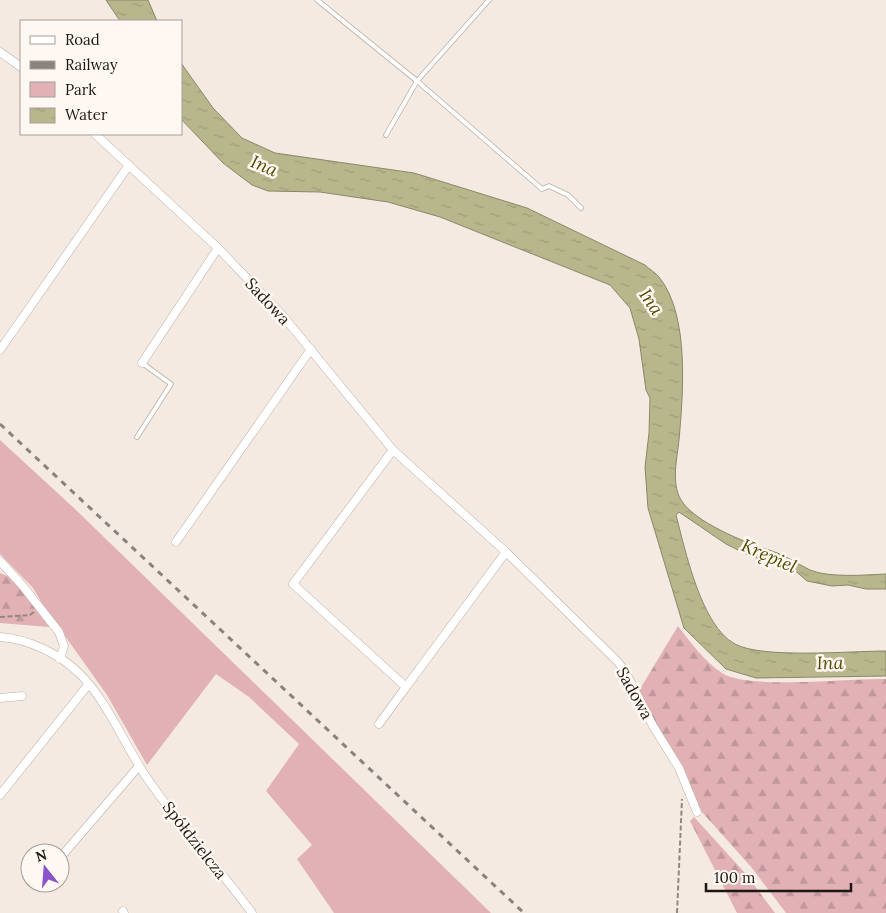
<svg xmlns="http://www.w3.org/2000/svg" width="886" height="913" viewBox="0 0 886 913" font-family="Lora,serif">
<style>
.green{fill:#e1b1b5}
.forest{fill:url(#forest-firs)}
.water{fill:url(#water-ripples);stroke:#898768}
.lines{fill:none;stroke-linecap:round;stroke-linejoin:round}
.service-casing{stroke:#baafa6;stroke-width:5.5}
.minor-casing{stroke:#baafa6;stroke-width:9}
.path{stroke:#8f8881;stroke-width:2;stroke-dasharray:5 2.5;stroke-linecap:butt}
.service{stroke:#fff;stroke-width:4}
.minor{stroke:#fff;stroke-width:8}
.rail{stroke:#8a827c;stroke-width:3;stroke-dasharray:6 6;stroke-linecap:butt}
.labels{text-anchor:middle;stroke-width:5;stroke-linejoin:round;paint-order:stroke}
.street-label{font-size:16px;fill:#1c1815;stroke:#fff8f2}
.water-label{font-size:18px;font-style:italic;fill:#504c00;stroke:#fff8f2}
</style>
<defs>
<pattern id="forest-firs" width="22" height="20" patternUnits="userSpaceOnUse" patternTransform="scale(1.25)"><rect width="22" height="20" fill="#e1b1b5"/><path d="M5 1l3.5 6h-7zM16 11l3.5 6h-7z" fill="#c0989b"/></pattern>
<pattern id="water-ripples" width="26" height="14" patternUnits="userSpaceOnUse" patternTransform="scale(1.25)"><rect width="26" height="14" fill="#b8b78c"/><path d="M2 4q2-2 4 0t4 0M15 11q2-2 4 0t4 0" fill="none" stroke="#9e9d78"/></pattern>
</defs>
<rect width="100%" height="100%" fill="#f5eae1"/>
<!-- green -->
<polygon class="green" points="0,440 75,509 491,913 334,913 297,859 312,845 266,791 299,744 249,697 216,674 147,765 107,695 43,605 33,588 0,554"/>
<!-- forest -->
<g class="forest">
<polygon points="0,573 12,578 49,627 0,623"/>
<path d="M 678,626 C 690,642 705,662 722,673 C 746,690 851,678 886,679 L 886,913 L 786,913 L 752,868 L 702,812 L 682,768 L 637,694 Z"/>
<polygon points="694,817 745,873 775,913 737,913 690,821"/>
</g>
<!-- water -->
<g class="water">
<polygon points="106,0 148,0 157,21 120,21"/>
<path d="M 181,63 L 213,108 L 242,138 L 275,153 L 414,173 L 527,208 L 645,265 C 649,269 656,273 659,277 C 690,315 683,395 679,440 C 677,459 671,483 681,500 C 694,522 746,543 769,550 C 785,555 796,563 810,570 C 829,578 865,575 886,574 L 886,589 L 866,589 L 848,585 L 832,586 L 807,581 L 793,569 L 778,562 L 752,557 L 726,544 L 679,512 L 676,515 C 685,549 701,626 735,644 C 762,659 851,651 886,651 L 886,676 L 756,678 L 726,669 L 684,628 L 648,508 L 645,467 L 649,433 L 650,398 L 646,390 L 639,339 L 630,308 L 610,285 L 440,217 L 388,202 L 320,192 L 268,191 L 252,185 L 223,163 L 181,119 Z"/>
</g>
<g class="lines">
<!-- service casing -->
<g class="service-casing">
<g id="service">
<polyline points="317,0 417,81 542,189 549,186 568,195 581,208"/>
<polyline points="386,135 417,81 489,0"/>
<polyline points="137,437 171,384 142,363"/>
</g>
</g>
<!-- minor casing -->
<g class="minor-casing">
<g id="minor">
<polyline points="0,52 21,67"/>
<polyline points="95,134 218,248 283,316 393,450 506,552 618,662 626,673 653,726 679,768 697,812"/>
<polyline points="0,350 129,165"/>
<polyline points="142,363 218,248"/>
<polyline points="176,542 311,349"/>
<polyline points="0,561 22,585 59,632 64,646 60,659"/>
<path d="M 0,637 C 29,639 60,654 81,675 C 110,705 125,747 149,781 C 181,827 219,868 252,913"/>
<polyline points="406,687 506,552"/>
<polyline points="0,698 22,696"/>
<polyline points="379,724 406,687 293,584 393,450"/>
<polyline points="0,795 88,685"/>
<polyline points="60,858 139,766"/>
<polyline points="123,911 124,913"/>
</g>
</g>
<!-- path -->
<g class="path">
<polyline points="0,617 30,615 34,612"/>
<polyline points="677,913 682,799"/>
</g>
<!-- service -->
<use href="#service" class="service"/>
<!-- minor -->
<use href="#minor" class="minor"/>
<!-- rail -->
<polyline class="rail" points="0,424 524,913"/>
</g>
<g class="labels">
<!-- street labels -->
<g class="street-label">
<text transform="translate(268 301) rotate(47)" y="6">Sadowa</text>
<text transform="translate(635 693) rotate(61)" y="6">Sadowa</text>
<text transform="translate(195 840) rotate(52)" y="6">Spółdzielcza</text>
</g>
<!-- water labels -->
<g class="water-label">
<text transform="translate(264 166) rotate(23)" y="6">Ina</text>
<text transform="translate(651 302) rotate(56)" y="6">Ina</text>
<text transform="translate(769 556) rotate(24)" y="6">Krępiel</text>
<text transform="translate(830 663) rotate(-1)" y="6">Ina</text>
</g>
</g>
<!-- legend -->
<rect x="20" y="20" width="162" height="115" fill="#fff8f2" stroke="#a49e9a"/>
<rect x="30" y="36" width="25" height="8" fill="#ffffff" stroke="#a49e9a"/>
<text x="65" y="45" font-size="15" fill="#1c1815">Road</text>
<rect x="30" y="61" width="25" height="8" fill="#8a827c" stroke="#a49e9a"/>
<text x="65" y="70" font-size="15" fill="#1c1815">Railway</text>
<rect x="30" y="82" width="25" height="15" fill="#e1b1b5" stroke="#a49e9a"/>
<text x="65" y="95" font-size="15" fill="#1c1815">Park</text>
<rect x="30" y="108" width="25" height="15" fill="url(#water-ripples)" stroke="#a49e9a"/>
<text x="65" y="120" font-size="15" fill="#1c1815">Water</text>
<!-- north arrow -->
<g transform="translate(45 868) rotate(343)"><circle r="24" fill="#fff8f2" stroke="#a49e9a"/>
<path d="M0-4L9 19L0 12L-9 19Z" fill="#8953ca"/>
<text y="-8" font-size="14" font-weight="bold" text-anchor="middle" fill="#1c1815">N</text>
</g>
<!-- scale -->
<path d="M706 883v8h145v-8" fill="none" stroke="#1c1815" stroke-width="2.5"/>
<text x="714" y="883" font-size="15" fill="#1c1815" stroke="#fff8f2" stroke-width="4" paint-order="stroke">100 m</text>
</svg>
